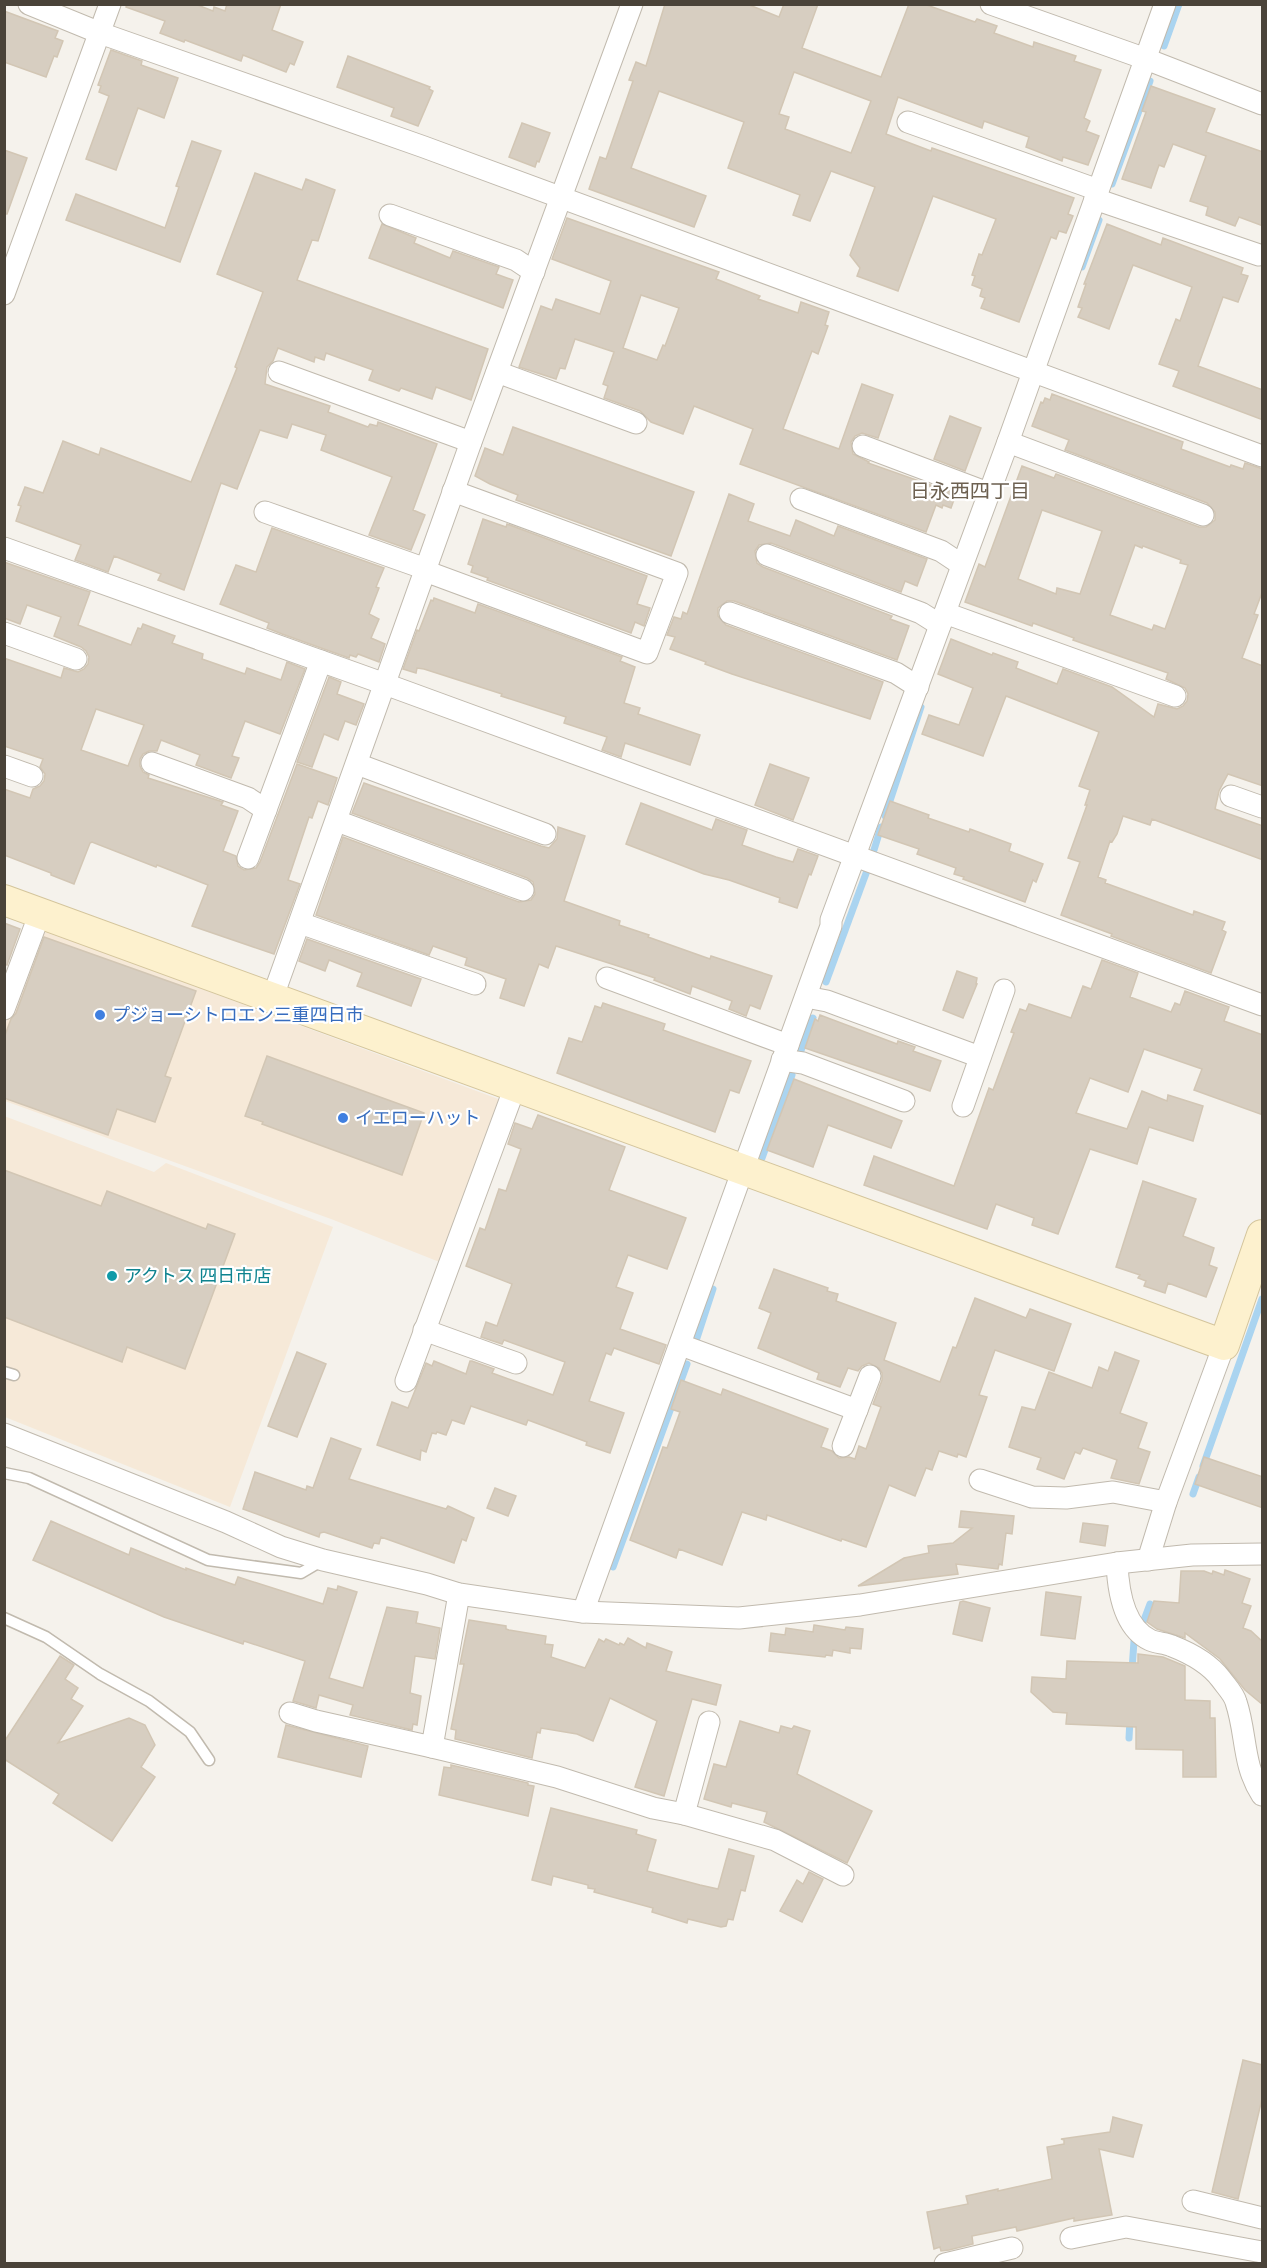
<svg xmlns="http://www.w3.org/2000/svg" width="1267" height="2268" viewBox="0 0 1267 2268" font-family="Cabin,'Noto Sans JP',sans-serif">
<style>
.commercial{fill:#f6e9d8}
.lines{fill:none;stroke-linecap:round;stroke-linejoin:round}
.stream{stroke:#aad4f0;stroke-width:7}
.building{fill:#d7cec1;stroke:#d2c6b4;stroke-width:1.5;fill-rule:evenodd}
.lane-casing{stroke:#c1baae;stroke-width:13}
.street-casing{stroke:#c1baae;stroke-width:23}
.secondary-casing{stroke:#d4c59c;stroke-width:32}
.lane{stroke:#fff;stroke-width:10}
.street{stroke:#fff;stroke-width:21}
.secondary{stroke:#fdf1ce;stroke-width:30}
.shop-dot{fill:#3f7fe0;stroke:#fff;stroke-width:2}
.culture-dot{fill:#0f9aa8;stroke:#fff;stroke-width:2}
.labels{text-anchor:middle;stroke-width:4.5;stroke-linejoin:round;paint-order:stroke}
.shop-label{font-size:18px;fill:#366cbe;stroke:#fff;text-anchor:start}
.culture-label{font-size:18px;fill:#0d838f;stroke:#fff;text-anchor:start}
.neighbourhood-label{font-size:20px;fill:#6d6151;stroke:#fff}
</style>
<rect width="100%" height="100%" fill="#f5f2ec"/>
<!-- commercial -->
<g class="commercial">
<polygon points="40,929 501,1100 442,1263 331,1219 5,1101 4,1028"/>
<polygon points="4,1116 154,1172 166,1163 333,1227 230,1507 5,1417"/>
</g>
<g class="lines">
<!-- stream -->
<g class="stream">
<polyline points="1164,46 1179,4"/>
<polyline points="1112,184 1150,81"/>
<polyline points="1082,267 1099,220"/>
<polyline points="885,816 921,707"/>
<polyline points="874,850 881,827"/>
<polyline points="826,982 868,868"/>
<polyline points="799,1056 813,1018"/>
<polyline points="762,1158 792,1075"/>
<polyline points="696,1341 713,1289"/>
<polyline points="1203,1466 1262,1299"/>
<polyline points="1193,1494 1199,1477"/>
<polyline points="613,1567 687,1364"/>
<polyline points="1144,1620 1150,1604"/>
<polyline points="1132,1670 1134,1641"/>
<polyline points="1129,1738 1130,1720"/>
</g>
</g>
<!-- building -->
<g class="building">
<polygon points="127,4 195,4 213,11 214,7 225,11 227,4 281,4 272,30 303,42 294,65 290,63 286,72 243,55 241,61 185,40 184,42 160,33 165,21 126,7"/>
<path d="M 665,4 L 747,4 L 779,17 L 784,4 L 818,4 L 802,48 L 881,77 L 909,4 L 924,4 L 975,22 L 977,19 L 997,26 L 994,33 L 1033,47 L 1034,42 L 1076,56 L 1074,61 L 1101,70 L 1084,118 L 1090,121 L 1086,131 L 1099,136 L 1088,165 L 1063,157 L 1062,161 L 1026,147 L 1029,137 L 984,121 L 982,128 L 898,97 L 886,134 L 931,151 L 932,148 L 1074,198 L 1068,214 L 1073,216 L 1066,233 L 1059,231 L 1056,239 L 1051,237 L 1019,322 L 981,308 L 985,298 L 980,296 L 982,289 L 972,285 L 975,276 L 972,275 L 979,254 L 982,255 L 996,219 L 933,196 L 898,291 L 857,276 L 860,268 L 850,255 L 875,187 L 831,171 L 810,221 L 793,215 L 800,195 L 728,168 L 744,122 L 659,91 L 631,168 L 706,196 L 694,227 L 589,189 L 600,157 L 606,159 L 633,81 L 629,80 L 636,62 L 646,66 ZM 794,72 L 871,101 L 851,153 L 785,129 L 789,117 L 779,114 Z"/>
<polygon points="4,11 58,31 55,38 63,41 57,57 54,56 46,77 4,62"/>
<polygon points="111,50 142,61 141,65 178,78 164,118 138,108 116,170 86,159 109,96 99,92 101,86 98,85"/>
<polygon points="348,56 430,87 429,89 433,91 418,126 391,116 394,108 337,87"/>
<polygon points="1151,86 1215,109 1206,132 1263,152 1263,226 1239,217 1235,226 1206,215 1208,207 1190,201 1206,156 1173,144 1164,167 1159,165 1151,188 1122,179 1146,112 1142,111"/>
<polygon points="522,123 550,133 539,162 537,161 535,167 509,157"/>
<polygon points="192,141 221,151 180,262 66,220 76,194 165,228 179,187 176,186"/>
<polygon points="4,150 27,158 7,214 4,214"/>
<polygon points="255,173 302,190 306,179 335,190 318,241 312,240 297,280 488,349 471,400 436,387 432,399 401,388 399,391 369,380 373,370 326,353 324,360 315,357 314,362 278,348 273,361 267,367 265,384 330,406 328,412 368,427 370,424 377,426 378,422 437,444 413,510 425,515 411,550 369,535 392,477 321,450 326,435 292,424 287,438 260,430 237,489 221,483 184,590 158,580 161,574 114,556 108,572 75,560 81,545 16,521 21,506 18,505 25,487 43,493 63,441 99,455 101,448 191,482 237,368 235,367 263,292 217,274"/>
<path d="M 567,218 L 719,272 L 716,279 L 760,296 L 758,299 L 798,313 L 801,302 L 829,312 L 825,325 L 828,326 L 818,354 L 812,351 L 783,429 L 839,449 L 862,384 L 893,395 L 878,438 L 862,433 L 855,436 L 851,442 L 853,454 L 869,462 L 868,463 L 956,494 L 951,508 L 943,505 L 942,508 L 936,505 L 926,532 L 740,464 L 753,429 L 694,406 L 683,434 L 651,422 L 640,411 L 604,398 L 608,386 L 603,384 L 614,352 L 575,339 L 565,369 L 560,368 L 556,379 L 519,367 L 541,306 L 552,310 L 556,299 L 600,314 L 611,281 L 552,259 ZM 641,295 L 679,308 L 665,346 L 663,345 L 657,360 L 623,348 Z"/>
<polygon points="382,224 416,238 414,243 450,258 453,251 499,267 496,274 513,280 503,308 369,258"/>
<polygon points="1107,224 1161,245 1163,238 1243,268 1241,274 1248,276 1238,302 1223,297 1198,366 1263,390 1263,420 1173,386 1179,371 1159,364 1176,319 1180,321 1192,287 1133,265 1109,329 1078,317 1082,308 1078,307 1086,284 1084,284"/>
<path d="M 1052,394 L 1183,442 L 1181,449 L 1230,467 L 1231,465 L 1243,469 L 1245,463 L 1263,469 L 1263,590 L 1254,614 L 1258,615 L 1242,658 L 1263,666 L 1263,786 L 1228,774 L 1219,791 L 1215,809 L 1263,826 L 1263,860 L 1152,819 L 1150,825 L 1123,816 L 1117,834 L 1112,842 L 1110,841 L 1098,877 L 1106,880 L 1105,883 L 1152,900 L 1193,915 L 1194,911 L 1225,922 L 1222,930 L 1226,932 L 1211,973 L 1111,936 L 1112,934 L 1061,915 L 1080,862 L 1068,858 L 1087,805 L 1085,805 L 1090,790 L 1079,786 L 1099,732 L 1006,696 L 983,756 L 922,734 L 929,715 L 959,725 L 973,688 L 938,674 L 951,639 L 992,655 L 993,653 L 1018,662 L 1016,668 L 1057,684 L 1063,669 L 1112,687 L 1154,717 L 1158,704 L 1177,709 L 1183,706 L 1187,701 L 1188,694 L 1185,688 L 1166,679 L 1168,673 L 1073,640 L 1074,638 L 1033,623 L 1032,626 L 965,602 L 979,564 L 985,567 L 1022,466 L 1054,478 L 1056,474 L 1199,527 L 1206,527 L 1215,520 L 1215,512 L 1207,503 L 1065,450 L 1069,440 L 1032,426 L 1041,402 L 1043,403 L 1045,398 L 1050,400 ZM 1042,510 L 1102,531 L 1080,594 L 1057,588 L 1056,594 L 1018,579 ZM 1135,545 L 1142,548 L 1143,546 L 1181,560 L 1180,563 L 1188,565 L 1165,629 L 1154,625 L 1152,630 L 1110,615 Z"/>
<polygon points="950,416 981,428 965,471 934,459"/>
<polygon points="513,427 694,492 671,556 516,500 518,495 490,484 475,476 485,448 503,455"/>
<polygon points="729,494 754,504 748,521 790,536 796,520 834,536 838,526 927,559 917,586 905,581 901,592 771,543 759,545 755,551 757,563 763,567 892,616 890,619 909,626 897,660 734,601 727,601 718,608 718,616 726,625 883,682 870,719 732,674 705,664 706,662 670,649 675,637 667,635 674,617 681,619 683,612 687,614"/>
<polygon points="483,519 506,527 507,524 647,576 637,604 650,608 644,626 635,622 631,633 487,580 488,578 471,572 473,566 468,564"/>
<polygon points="272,528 384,568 376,587 379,588 369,614 379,619 371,638 385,644 379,662 358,654 356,657 350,655 349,658 282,634 267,628 269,623 220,604 236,565 256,572"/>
<path d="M 4,562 L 90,592 L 78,625 L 131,645 L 138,628 L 141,629 L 143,624 L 175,636 L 172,643 L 203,654 L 202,659 L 245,674 L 247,668 L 281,680 L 287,662 L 305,669 L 280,734 L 245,721 L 232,756 L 239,758 L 231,778 L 196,765 L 200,755 L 161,740 L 157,751 L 149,751 L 143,754 L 140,759 L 140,766 L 143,772 L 149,775 L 148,778 L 223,802 L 221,805 L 238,811 L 223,851 L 236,856 L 238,866 L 244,870 L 256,868 L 260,862 L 297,764 L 337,778 L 328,805 L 318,801 L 312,818 L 309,817 L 288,880 L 300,884 L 274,954 L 192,926 L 208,885 L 157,865 L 156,867 L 92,842 L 90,843 L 74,884 L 51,875 L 51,873 L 4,855 L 4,789 L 30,798 L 33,789 L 40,786 L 44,781 L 45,774 L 40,767 L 43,759 L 4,746 L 4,658 L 61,678 L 64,668 L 78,672 L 84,669 L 88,664 L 89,657 L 86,651 L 81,647 L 54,636 L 61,617 L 27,605 L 20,624 L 4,618 ZM 96,709 L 144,725 L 128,766 L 81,750 Z"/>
<polygon points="434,598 475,613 478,604 622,657 620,661 635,667 624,703 640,708 638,714 700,735 690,765 625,743 621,757 602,750 607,737 564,723 566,717 501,696 502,694 424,669 417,668 416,673 403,669 417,630 419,631 431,600 433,601"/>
<polygon points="329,677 341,682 337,694 364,704 356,725 345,721 338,740 324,734 312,767 297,762"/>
<polygon points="770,764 809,778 793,820 755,805"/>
<polygon points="364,783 541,846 549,848 557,839 558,827 585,836 564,901 620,921 619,925 649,935 648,937 710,959 711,956 772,976 760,1009 750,1005 746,1016 729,1009 732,1001 692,986 690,994 654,980 655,978 556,946 548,968 539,964 524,1006 500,998 506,979 465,965 467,958 433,946 429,955 316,915 343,837 519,902 531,900 535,894 533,882 527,878 352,813"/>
<polygon points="890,801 929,815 928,818 969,832 970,829 1011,844 1009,851 1043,864 1036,882 1033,880 1025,902 963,879 964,877 954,874 956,868 917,854 919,849 878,835"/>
<polygon points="641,803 712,830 716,819 747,830 742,845 776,857 793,862 798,849 818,856 811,875 809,874 797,908 779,902 780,898 729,880 704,874 626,844"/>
<polygon points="4,923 20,929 7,965 4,964"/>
<polygon points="44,937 196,991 165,1076 171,1078 155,1122 117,1109 108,1135 4,1098 4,1038 11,1019 16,1013"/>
<polygon points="307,939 421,979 411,1006 357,986 362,973 329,960 325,971 299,961"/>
<polygon points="1102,960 1138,973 1130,997 1171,1012 1175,1003 1180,1005 1185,991 1229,1007 1224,1021 1263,1035 1263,1115 1194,1090 1202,1069 1144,1049 1128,1092 1090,1078 1076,1113 1127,1129 1142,1091 1167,1101 1168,1095 1203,1106 1193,1141 1149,1127 1137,1164 1090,1149 1058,1234 1032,1225 1034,1218 996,1204 987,1229 864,1185 874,1156 954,1186 989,1088 993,1090 1014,1033 1011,1032 1020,1009 1026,1011 1029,1004 1071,1018 1083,986 1091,989"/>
<polygon points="957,971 977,978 976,984 977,984 963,1018 943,1010"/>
<polygon points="603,1003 665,1024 663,1030 751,1061 739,1093 730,1090 715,1132 557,1073 569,1038 582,1042 595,1006 601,1008"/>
<polygon points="820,1015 897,1044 898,1041 915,1047 913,1051 941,1061 930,1091 805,1048 815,1019 818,1021"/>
<polygon points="267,1056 424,1113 402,1175 262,1124 263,1122 245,1116"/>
<polygon points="794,1079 902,1121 891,1148 828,1125 813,1167 767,1150"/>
<polygon points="538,1115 625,1147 609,1190 686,1218 667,1269 628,1255 616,1287 633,1293 620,1329 666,1345 659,1364 614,1348 611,1355 606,1353 589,1401 624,1413 610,1453 586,1445 587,1442 528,1420 526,1425 471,1406 464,1424 452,1420 446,1435 437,1432 436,1434 432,1433 426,1452 421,1450 420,1460 377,1445 392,1402 408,1408 426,1363 432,1366 434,1361 466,1374 470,1361 472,1361 494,1369 492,1373 553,1395 565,1362 504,1340 502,1344 481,1337 486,1322 497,1326 512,1284 466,1266 480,1228 485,1230 499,1189 506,1191 521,1149 508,1144 515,1123 532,1129"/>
<polygon points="4,1170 101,1206 107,1191 206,1229 208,1224 235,1234 185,1369 127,1347 122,1362 4,1317"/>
<polygon points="1143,1181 1196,1199 1183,1236 1214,1248 1209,1265 1217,1268 1206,1297 1168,1283 1165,1293 1144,1286 1146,1281 1138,1278 1140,1275 1116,1267"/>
<polygon points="774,1269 828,1288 827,1291 838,1294 836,1301 896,1323 884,1360 940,1382 953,1347 956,1348 975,1298 1026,1318 1030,1309 1071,1324 1054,1371 995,1350 979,1395 987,1397 966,1457 958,1454 957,1457 939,1451 932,1470 926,1468 915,1496 889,1485 866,1547 842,1539 841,1541 767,1515 766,1520 742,1512 722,1565 679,1549 676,1558 630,1540 663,1447 667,1448 680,1412 671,1409 681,1380 721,1395 723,1389 828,1429 821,1447 832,1451 839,1458 849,1457 855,1459 859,1446 866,1449 881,1407 873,1404 882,1380 882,1373 879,1368 869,1363 862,1366 858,1371 848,1368 840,1387 817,1379 819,1373 758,1348 771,1313 759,1308"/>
<polygon points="297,1352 326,1364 297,1437 268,1426"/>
<polygon points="1115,1352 1139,1361 1120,1413 1147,1423 1138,1448 1150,1452 1139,1484 1111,1478 1117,1460 1083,1448 1080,1454 1075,1452 1064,1479 1037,1469 1041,1458 1009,1447 1022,1407 1035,1410 1049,1372 1092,1388 1099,1367 1108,1371"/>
<polygon points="331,1438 361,1449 349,1479 446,1509 448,1506 474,1518 466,1541 462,1539 454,1563 381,1537 379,1544 374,1543 372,1548 324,1532 320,1533 319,1537 243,1509 255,1472 306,1490 307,1486 313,1488"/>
<polygon points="1204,1457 1263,1477 1263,1508 1195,1484"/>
<polygon points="495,1488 516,1496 508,1516 487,1508"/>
<polygon points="961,1511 1014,1516 1012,1534 1006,1533 1002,1565 999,1564 998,1569 956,1564 958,1574 858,1586 904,1558 929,1553 928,1546 953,1543 972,1528 959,1527"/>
<polygon points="51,1521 129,1555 131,1548 186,1570 186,1568 235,1585 238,1577 323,1604 328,1588 337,1590 338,1586 357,1592 329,1678 363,1688 387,1607 418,1612 416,1623 440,1628 435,1659 415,1656 410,1693 421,1696 417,1725 413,1724 412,1730 350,1715 353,1705 319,1695 316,1708 293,1701 305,1661 244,1641 243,1644 164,1617 33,1560"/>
<polygon points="1083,1523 1108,1526 1105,1546 1080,1542"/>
<polygon points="1225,1570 1250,1579 1242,1603 1251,1606 1243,1628 1251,1631 1263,1642 1263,1705 1245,1690 1220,1659 1185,1633 1185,1638 1157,1629 1147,1622 1154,1601 1179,1603 1181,1571 1204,1571 1212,1574 1213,1571 1224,1575"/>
<polygon points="1046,1592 1081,1597 1075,1639 1041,1635"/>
<polygon points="963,1601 990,1608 982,1641 953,1634 960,1602"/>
<polygon points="469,1620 506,1626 506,1629 509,1630 546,1636 545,1644 553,1645 551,1657 585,1668 599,1639 604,1642 606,1639 619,1645 620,1643 624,1645 628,1638 646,1648 647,1643 672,1652 666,1671 721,1685 716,1705 692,1699 664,1796 635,1787 657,1721 610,1698 593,1741 577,1734 541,1728 540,1733 537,1732 532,1758 455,1739 456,1730 451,1729 464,1664 460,1664"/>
<polygon points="814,1625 845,1630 846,1627 863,1629 861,1649 850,1648 850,1653 833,1650 832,1656 826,1655 825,1657 769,1651 771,1633 785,1635 786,1628 813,1632"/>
<polygon points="1138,1654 1163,1657 1185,1666 1185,1700 1210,1701 1210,1718 1215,1718 1216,1777 1183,1777 1183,1750 1136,1749 1136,1727 1066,1724 1067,1713 1053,1712 1031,1692 1032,1677 1066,1679 1067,1661 1138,1663"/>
<polygon points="60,1656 74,1665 65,1679 78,1688 71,1699 83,1706 58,1743 129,1718 145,1725 155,1745 141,1767 155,1777 112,1841 53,1803 59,1794 4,1759 4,1742"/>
<polygon points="740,1721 779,1733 781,1726 792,1729 794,1726 810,1731 797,1774 872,1811 847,1863 764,1822 767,1812 732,1803 731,1807 704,1799 714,1764 726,1767"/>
<polygon points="286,1725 368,1746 361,1777 278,1757"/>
<polygon points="451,1765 528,1783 528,1785 534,1786 528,1816 439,1795 444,1767 451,1768"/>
<polygon points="551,1808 637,1830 636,1834 656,1840 647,1871 700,1885 718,1889 729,1849 754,1856 745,1891 741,1890 733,1920 728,1919 726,1926 721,1927 688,1919 687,1923 652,1912 653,1908 594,1892 595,1889 588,1888 588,1885 553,1876 551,1885 532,1880"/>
<polygon points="809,1872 823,1879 802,1922 780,1911 797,1880 803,1884"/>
<polygon points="1243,2060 1263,2065 1263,2095 1238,2199 1212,2192"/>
<polygon points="1113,2117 1142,2125 1133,2157 1099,2149 1112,2215 1074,2221 1074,2218 1017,2231 1016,2227 972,2236 973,2244 949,2250 941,2251 940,2247 934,2249 927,2212 968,2204 966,2196 998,2189 998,2191 1052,2179 1047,2147 1064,2144 1064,2140 1061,2139 1110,2132"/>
</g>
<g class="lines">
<!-- lane casing -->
<g class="lane-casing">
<g id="lane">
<polyline points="4,1372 14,1375"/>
<polyline points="4,1473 29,1478 208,1560 301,1573 323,1560"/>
<polyline points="4,1618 46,1637 100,1674 149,1701 190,1732 209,1760"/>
</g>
</g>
<!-- street casing -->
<g class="street-casing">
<g id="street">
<polyline points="29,4 100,33 424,147 1262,456"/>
<polyline points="991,4 1146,59 1262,104"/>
<polyline points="908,122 1098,190"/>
<polyline points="1095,199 1259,255"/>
<polyline points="390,215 516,260 534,272"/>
<polyline points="4,294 110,4"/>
<polyline points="279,372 471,442"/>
<polyline points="497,372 636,423"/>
<polyline points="1008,442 1203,515"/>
<polyline points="863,446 988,493"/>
<polyline points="801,499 941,551 962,565"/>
<polyline points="265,512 426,569"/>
<polyline points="4,548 385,684 1262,1005"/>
<polyline points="767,555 921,613 940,625"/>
<polyline points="425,571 647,653 677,573 453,491"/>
<polyline points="730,613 896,673 918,687"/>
<polyline points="945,613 1175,696"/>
<polyline points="4,633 76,659"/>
<polyline points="152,763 248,798 266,810"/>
<polyline points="357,764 545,834"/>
<polyline points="4,766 32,776"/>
<polyline points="1231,796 1262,807"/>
<polyline points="337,821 523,890"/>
<polyline points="248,858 321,661"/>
<polyline points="300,923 475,984"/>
<polyline points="607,978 788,1045"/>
<polyline points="806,997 827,1001 980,1057"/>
<polyline points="272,999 471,442 632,4"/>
<polyline points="4,1009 40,913"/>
<polyline points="782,1060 803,1063 904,1101"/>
<polyline points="963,1106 1004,990"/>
<polyline points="424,1330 516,1363"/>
<polyline points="681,1345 857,1410"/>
<polyline points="406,1381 515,1087"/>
<polyline points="4,1434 226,1522 281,1547 323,1560 427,1584 459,1594 583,1612 739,1618 860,1605 1117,1563 1192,1555 1262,1554"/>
<polyline points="843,1446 870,1376"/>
<polyline points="980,1480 1032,1497 1066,1498 1113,1492 1166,1502"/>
<polyline points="1148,1560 1166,1502 1224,1345"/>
<path d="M 1117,1563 C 1118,1589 1123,1627 1150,1640 C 1156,1643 1165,1643 1172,1646 C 1190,1653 1209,1663 1221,1679 C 1226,1686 1234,1694 1236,1702 C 1247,1735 1242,1764 1262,1795"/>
<polyline points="583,1612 831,926 831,920 1008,442 1165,4"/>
<polyline points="290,1713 316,1721 432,1747 459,1594"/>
<polyline points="432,1747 557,1777 653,1808 684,1814 709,1722"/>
<polyline points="684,1814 775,1840 843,1875"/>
<polyline points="1193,2201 1262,2218"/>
<polyline points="1071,2238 1126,2227 1262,2252"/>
<polyline points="945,2264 1012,2248"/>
</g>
</g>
<!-- secondary casing -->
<g class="secondary-casing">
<polyline id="secondary" points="4,900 1224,1345 1262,1235"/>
</g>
<!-- lane -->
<use href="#lane" class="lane"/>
<!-- street -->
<use href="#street" class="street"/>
<!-- secondary -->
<use href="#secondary" class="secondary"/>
</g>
<!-- markers -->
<g class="shop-dot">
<circle cx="100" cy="1015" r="6"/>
<circle cx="343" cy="1118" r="6"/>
</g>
<circle class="culture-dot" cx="112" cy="1276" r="6"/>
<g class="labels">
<!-- shop labels -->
<g class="shop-label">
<text x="112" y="1021">プジョーシトロエン三重四日市</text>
<text x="355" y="1124">イエローハット</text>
</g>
<!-- culture labels -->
<g class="culture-label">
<text x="124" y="1282">アクトス 四日市店</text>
</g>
<!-- neighbourhood labels -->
<g class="neighbourhood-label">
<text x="970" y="498">日永西四丁目</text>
</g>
</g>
<!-- border -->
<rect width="1267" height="2268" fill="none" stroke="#4a4339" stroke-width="12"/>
</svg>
